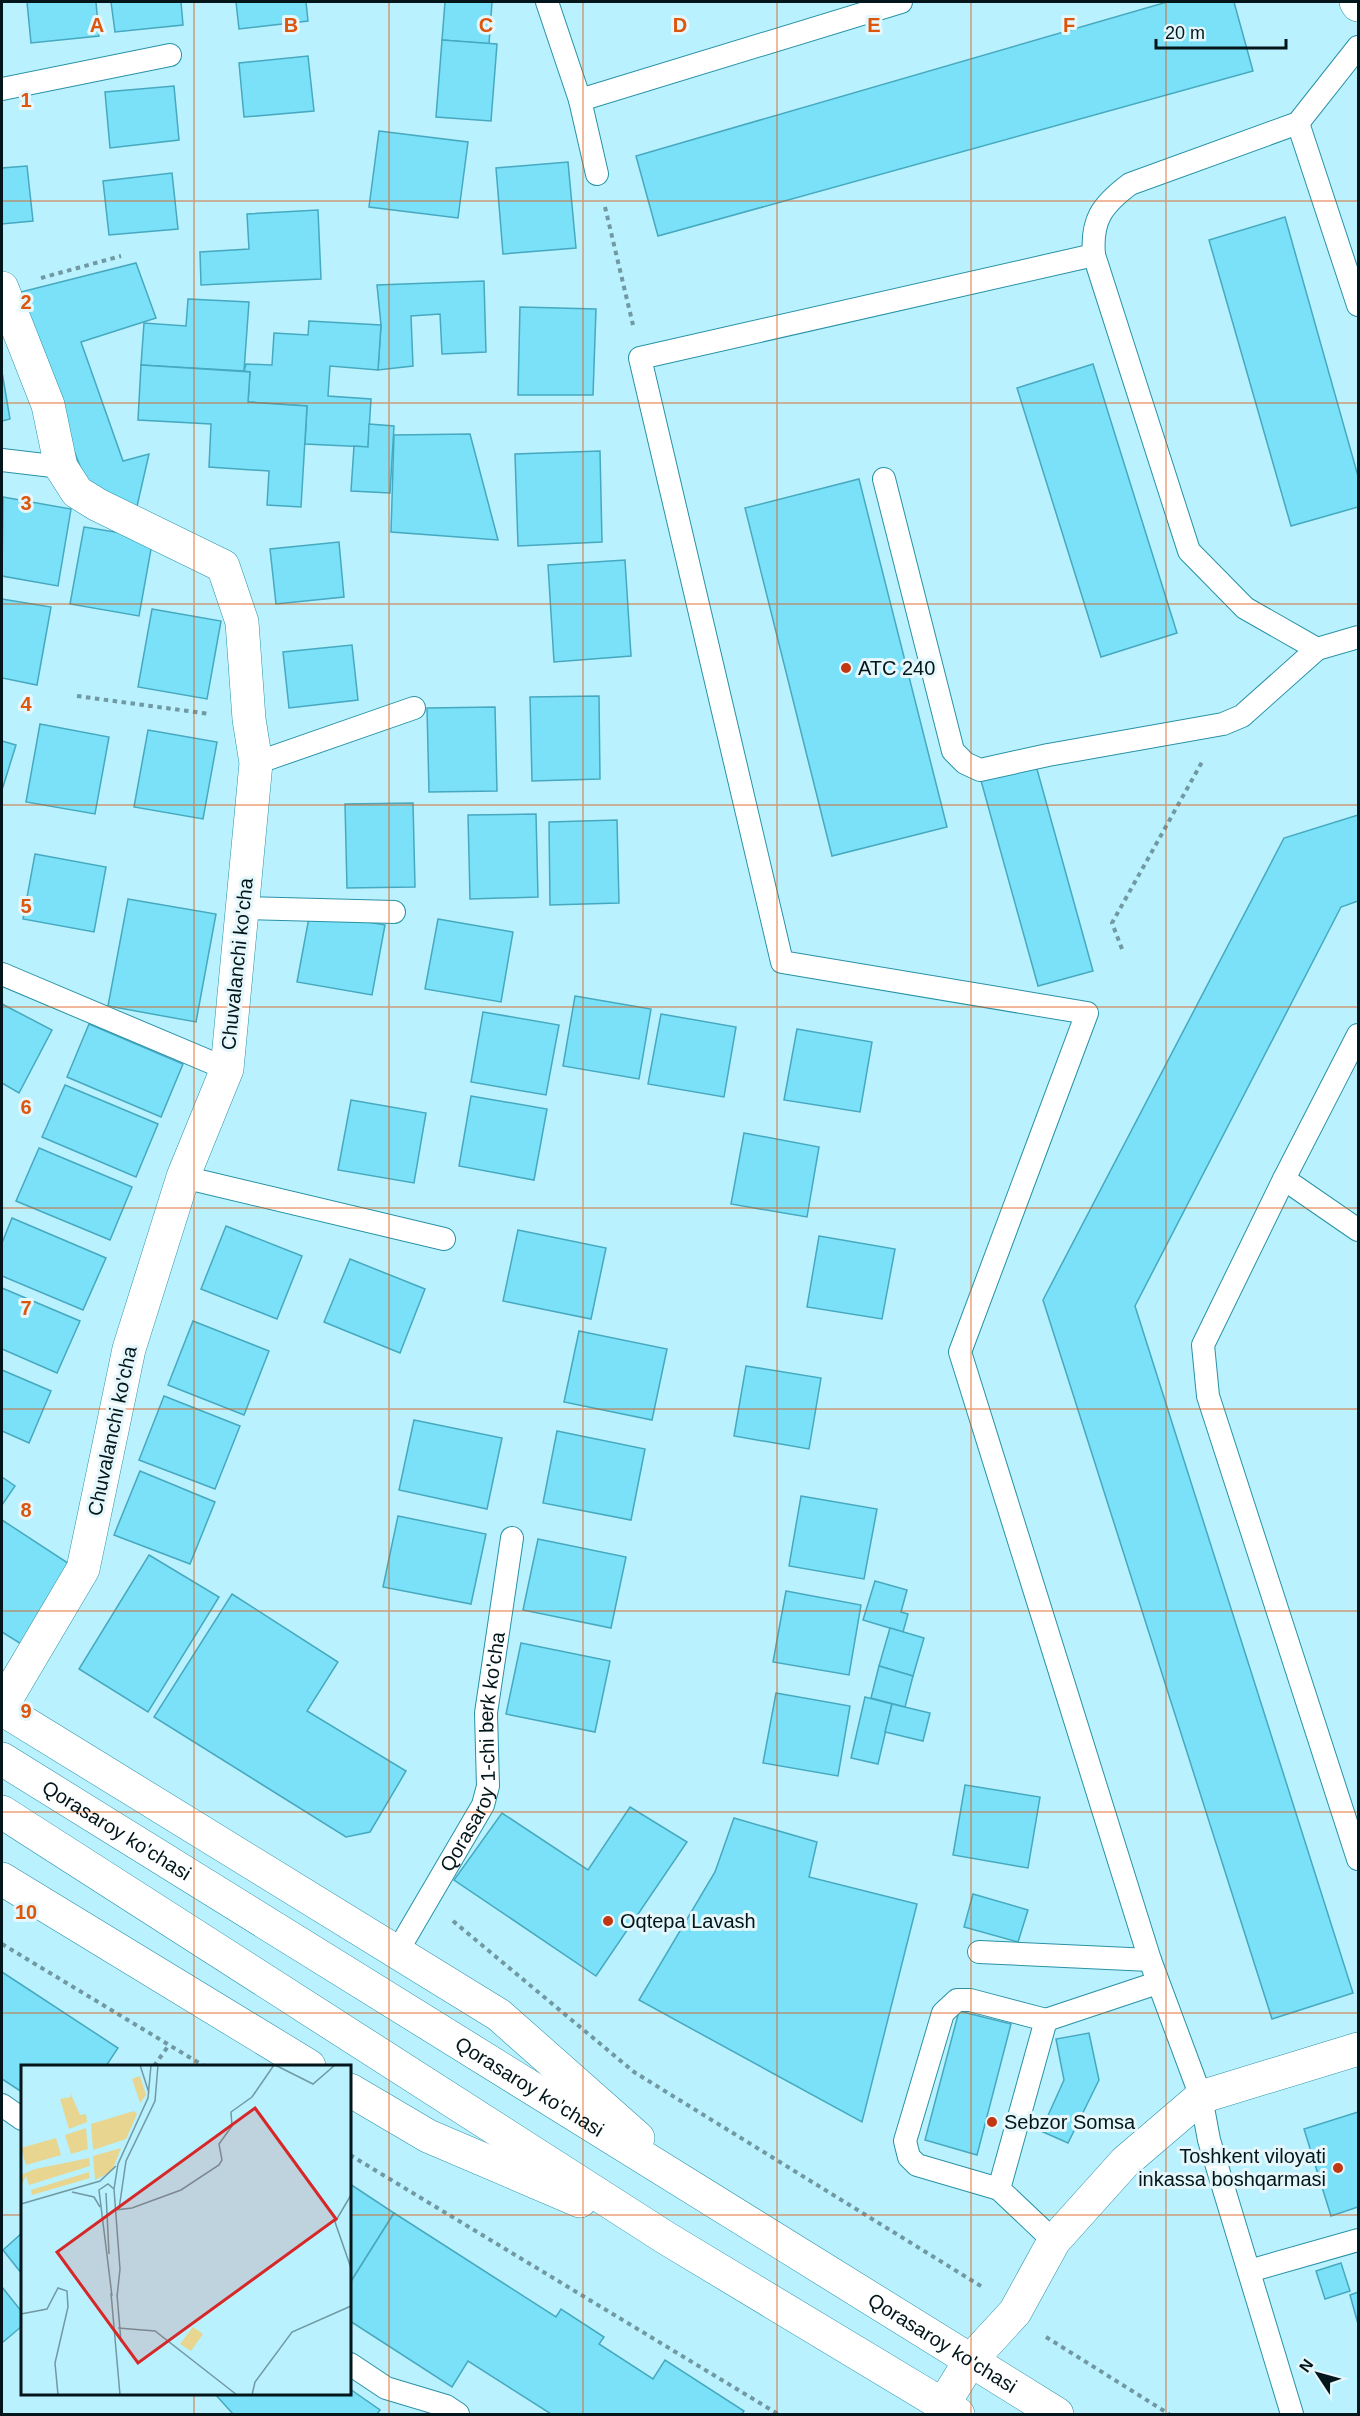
<svg xmlns="http://www.w3.org/2000/svg" width="1360" height="2416" viewBox="0 0 1360 2416" font-family="Arial,sans-serif">
<style>
.building{fill:#7ae1f8;stroke:#46a9bf;stroke-width:1.5}
.lines{fill:none;stroke-linecap:round;stroke-linejoin:round}
.service-casing{stroke:#2992a7;stroke-width:24}
.minor-casing{stroke:#2992a7;stroke-width:34}
.secondary-casing{stroke:#2992a7;stroke-width:34}
.path{stroke:#7099a2;stroke-width:4;stroke-dasharray:4.5 4.5;stroke-linecap:butt}
.service{stroke:#fff;stroke-width:22}
.minor{stroke:#fff;stroke-width:33}
.secondary{stroke:#fff;stroke-width:33}
.grid{fill:none;stroke:#dc560d;stroke-width:1.5;stroke-opacity:0.55}
.poi-dot{fill:#c13712;stroke:#e5f7fb;stroke-width:2}
.labels{text-anchor:middle;stroke-width:6;stroke-linejoin:round;paint-order:stroke}
.poi-label{font-size:20px;fill:#02161b;stroke:#e5f7fb;text-anchor:start}
.street-label{font-size:20px;fill:#02161b;stroke:#e5f7fb}
.inset-road{fill:none;stroke:#7099a3;stroke-width:1.5}
.view{fill:#d62828;fill-opacity:0.15;stroke:#d62828;stroke-width:3}
.inset-edge{fill:none;stroke:#02161b;stroke-width:3}
.grid-label{font-size:20px;text-anchor:middle;font-weight:bold;fill:#dc560d;stroke:#e5f7fb;stroke-width:6;stroke-linejoin:round;paint-order:stroke}
</style>
<rect width="100%" height="100%" fill="#baf1fe"/>
<!-- building -->
<g class="building">
<polygon points="27,2 96,2 99,36 31,43"/>
<polygon points="111,2 181,2 183,25 115,32"/>
<polygon points="236,2 306,2 308,21 239,29"/>
<polygon points="445,2 492,2 489,44 442,40"/>
<polygon points="1167,2 1234,2 1253,71 658,236 636,156"/>
<polygon points="442,40 497,44 491,121 436,117"/>
<polygon points="308,56 314,111 244,117 239,63"/>
<polygon points="174,86 179,140 110,148 105,92"/>
<polygon points="379,131 468,142 458,218 369,207"/>
<polygon points="568,162 576,248 503,254 496,168"/>
<polygon points="27,166 33,221 2,224 2,168"/>
<polygon points="172,173 178,229 109,235 103,181"/>
<polygon points="318,210 321,279 201,285 200,252 249,249 247,214"/>
<polygon points="1285,217 1358,476 1358,507 1291,526 1209,240"/>
<polygon points="136,263 156,318 81,342 123,461 149,454 135,515 87,484 13,294"/>
<polygon points="484,281 486,352 442,354 440,314 411,316 413,366 378,370 381,325 377,285"/>
<polygon points="188,299 249,302 244,371 141,365 144,323 186,326"/>
<polygon points="520,307 596,309 593,395 518,395"/>
<polygon points="309,321 381,325 378,370 330,366 328,396 371,399 368,447 305,444 307,406 248,402 250,372 244,371 246,364 272,365 274,333 308,335"/>
<polygon points="1093,364 1177,633 1101,657 1017,388"/>
<polygon points="141,365 250,372 248,402 307,406 301,507 267,505 269,471 209,467 211,424 138,420"/>
<polygon points="2,372 10,419 2,421"/>
<polygon points="369,424 394,426 390,493 351,491 354,446 368,447"/>
<polygon points="470,434 498,540 391,532 394,435"/>
<polygon points="600,451 602,542 518,546 515,454"/>
<polygon points="859,479 947,827 832,856 745,508"/>
<polygon points="3,497 71,509 58,586 2,576"/>
<polygon points="84,527 153,538 139,616 70,604"/>
<polygon points="339,542 344,597 276,604 270,549"/>
<polygon points="625,560 631,656 554,662 548,565"/>
<polygon points="2,599 51,607 37,685 2,678"/>
<polygon points="152,609 221,621 207,699 138,687"/>
<polygon points="352,645 358,700 289,708 283,652"/>
<polygon points="599,696 600,779 532,781 530,697"/>
<polygon points="495,707 497,791 429,792 427,708"/>
<polygon points="40,724 109,737 95,814 26,802"/>
<polygon points="148,730 217,742 203,819 134,807"/>
<polygon points="2,741 16,745 2,790"/>
<polygon points="1035,762 1093,971 1038,986 980,777"/>
<polygon points="413,803 415,887 347,888 345,804"/>
<polygon points="536,814 538,897 470,899 468,815"/>
<polygon points="1358,815 1358,901 1341,907 1135,1306 1353,1993 1272,2019 1043,1300 1284,838"/>
<polygon points="617,820 619,903 550,905 549,822"/>
<polygon points="35,854 106,867 94,932 23,919"/>
<polygon points="128,899 216,914 196,1022 108,1006"/>
<polygon points="310,912 385,925 372,995 297,982"/>
<polygon points="438,919 513,932 501,1002 425,989"/>
<polygon points="575,996 651,1009 639,1079 563,1066"/>
<polygon points="2,1004 52,1030 19,1093 2,1083"/>
<polygon points="483,1012 559,1025 546,1095 471,1082"/>
<polygon points="661,1014 736,1027 724,1097 648,1084"/>
<polygon points="89,1024 183,1064 161,1117 67,1077"/>
<polygon points="797,1029 872,1042 860,1112 784,1100"/>
<polygon points="65,1085 158,1124 136,1177 42,1137"/>
<polygon points="471,1096 547,1109 534,1180 459,1166"/>
<polygon points="351,1100 426,1113 414,1183 338,1170"/>
<polygon points="744,1133 819,1147 807,1217 731,1204"/>
<polygon points="39,1148 132,1187 110,1240 16,1201"/>
<polygon points="12,1218 106,1258 83,1310 2,1276 2,1243"/>
<polygon points="226,1226 302,1256 277,1319 201,1289"/>
<polygon points="518,1230 606,1248 591,1319 503,1301"/>
<polygon points="819,1236 895,1249 882,1319 807,1307"/>
<polygon points="350,1259 425,1289 400,1353 324,1322"/>
<polygon points="2,1288 80,1321 57,1373 2,1349"/>
<polygon points="193,1321 269,1351 244,1415 168,1385"/>
<polygon points="579,1331 667,1349 652,1420 564,1402"/>
<polygon points="746,1366 821,1378 809,1449 734,1436"/>
<polygon points="2,1370 51,1391 29,1443 2,1431"/>
<polygon points="164,1396 240,1426 215,1489 139,1460"/>
<polygon points="414,1420 502,1438 487,1509 399,1490"/>
<polygon points="557,1431 645,1449 631,1520 543,1503"/>
<polygon points="140,1471 215,1502 190,1564 114,1535"/>
<polygon points="2,1477 15,1486 2,1505"/>
<polygon points="801,1496 877,1509 864,1579 789,1566"/>
<polygon points="398,1516 486,1534 471,1604 383,1587"/>
<polygon points="2,1520 77,1569 26,1647 2,1632"/>
<polygon points="538,1539 626,1557 611,1628 523,1610"/>
<polygon points="149,1555 219,1597 148,1712 79,1669"/>
<polygon points="875,1581 907,1590 901,1612 908,1614 903,1632 863,1620"/>
<polygon points="786,1591 861,1605 849,1675 773,1662"/>
<polygon points="232,1594 338,1662 307,1711 406,1771 370,1832 346,1837 154,1717"/>
<polygon points="890,1628 924,1638 913,1676 879,1666"/>
<polygon points="521,1643 610,1661 595,1732 506,1714"/>
<polygon points="879,1666 913,1676 905,1707 871,1698"/>
<polygon points="776,1693 850,1706 838,1776 763,1763"/>
<polygon points="865,1697 892,1704 878,1764 851,1758"/>
<polygon points="892,1704 930,1713 923,1741 885,1732"/>
<polygon points="965,1785 1040,1797 1028,1868 953,1855"/>
<polygon points="630,1807 687,1842 596,1976 454,1880 502,1813 588,1870"/>
<polygon points="734,1818 817,1842 809,1877 917,1904 862,2122 639,2000 715,1872"/>
<polygon points="973,1894 1028,1910 1018,1942 964,1927"/>
<polygon points="2,1972 118,2048 106,2066 22,2066 22,2092 2,2079"/>
<polygon points="959,2011 1011,2024 977,2155 925,2140"/>
<polygon points="1089,2033 1099,2080 1068,2143 1041,2131 1064,2080 1056,2039"/>
<polygon points="1358,2112 1358,2207 1331,2216 1304,2129"/>
<polygon points="350,2184 394,2213 350,2283"/>
<polygon points="394,2213 556,2317 561,2309 604,2337 599,2344 653,2379 665,2360 744,2411 742,2414 551,2414 468,2361 452,2387 350,2321 350,2283"/>
<polygon points="22,2233 22,2274 3,2250"/>
<polygon points="1341,2263 1350,2291 1325,2299 1316,2271"/>
<polygon points="2,2287 22,2312 22,2326 2,2343"/>
<polygon points="1358,2292 1358,2324 1350,2295"/>
<polygon points="350,2389 380,2410 377,2414 233,2414 215,2394 350,2394"/>
</g>
<g class="lines">
<!-- service casing -->
<g class="service-casing">
<g id="service">
<polyline points="547,2 580,100 597,174"/>
<polyline points="2,89 170,55"/>
<polyline points="580,100 901,2"/>
<polyline points="1298,123 1358,305"/>
<polyline points="1094,255 640,358 782,962 1087,1013 960,1352 1150,1960 1201,2097 1209,2140 1292,2414"/>
<polyline points="2,460 61,467"/>
<polyline points="884,479 953,751 965,763 980,770 1048,755 1223,724 1242,716 1317,649 1358,637"/>
<path d="M 1317,649 L 1245,608 L 1189,551 L 1094,255 C 1091,220 1102,205 1130,184 L 1298,123 L 1358,47"/>
<polyline points="256,763 414,708"/>
<polyline points="243,908 394,912"/>
<polyline points="2,974 227,1069"/>
<polyline points="1358,1035 1284,1179 1203,1345 1208,1396 1358,1859"/>
<polyline points="183,1177 444,1239"/>
<polyline points="1284,1179 1358,1230"/>
<path id="s1" d="M 397,1952 L 483,1805 L 488,1786 L 486,1713 L 512,1538"/>
<polyline points="979,1952 1150,1960"/>
<polyline points="2,2105 22,2119"/>
<polyline points="999,2189 917,2165 909,2157 905,2141 943,2013 957,2000 970,2000 1046,2020"/>
<polyline points="1054,2241 999,2189 1046,2020 1157,1983"/>
<polyline points="1249,2271 1358,2240"/>
<polyline points="350,2364 386,2388 446,2406 458,2414"/>
</g>
</g>
<!-- minor casing -->
<g class="minor-casing">
<g id="minor">
<polyline points="1356,2 1358,5"/>
<polyline points="2,288 48,405 61,467 77,492 98,505 223,566 242,622 249,719 256,763 227,1069 183,1177 129,1349 83,1569 2,1706"/>
<polyline points="943,2405 970,2361 1015,2312 1054,2241 1125,2162 1201,2097 1358,2049"/>
</g>
</g>
<!-- secondary casing -->
<g class="secondary-casing">
<g id="secondary">
<polyline points="2,1709 499,2015 638,2138"/>
<path id="s2" d="M 2,1759 L 1057,2414"/>
<polyline points="2,1812 666,2238 958,2414"/>
<polyline points="2,1879 309,2066"/>
<polyline points="350,2090 428,2136 580,2201"/>
</g>
</g>
<!-- path -->
<g class="path">
<polyline points="605,207 633,325"/>
<polyline points="41,278 121,256"/>
<polyline points="77,696 210,714"/>
<polyline points="1122,949 1112,923 1202,762"/>
<polyline points="453,1921 634,2072 984,2288"/>
<polyline points="2,1944 204,2066"/>
<polyline points="154,2066 169,2045"/>
<polyline points="350,2155 778,2414"/>
<polyline points="1046,2337 1169,2414"/>
</g>
<!-- service -->
<use href="#service" class="service"/>
<!-- minor -->
<use href="#minor" class="minor"/>
<!-- secondary -->
<use href="#secondary" class="secondary"/>
</g>
<!-- grid -->
<path class="grid" d="M 194,2 L 194,2066M 389,2 L 389,2414M 583,2 L 583,2414M 777,2 L 777,2414M 971,2 L 971,2414M 1166,2 L 1166,2414M 2,201 L 1358,201M 2,403 L 1358,403M 2,604 L 1358,604M 2,805 L 1358,805M 2,1007 L 1358,1007M 2,1208 L 1358,1208M 2,1409 L 1358,1409M 2,1611 L 1358,1611M 2,1812 L 1358,1812M 2,2013 L 1358,2013M 2,2215 L 22,2215M 350,2215 L 1358,2215M 194,2394 L 194,2414"/>
<!-- markers -->
<g class="poi-dot">
<circle cx="846" cy="668" r="6"/>
<circle cx="608" cy="1921" r="6"/>
<circle cx="992" cy="2122" r="6"/>
<circle cx="1338" cy="2168" r="6"/>
</g>
<g class="labels">
<!-- poi labels -->
<g class="poi-label">
<text x="858" y="675">АТС 240</text>
<text x="620" y="1928">Oqtepa Lavash</text>
<text x="1004" y="2129">Sebzor Somsa</text>
<text x="1326" y="2163" text-anchor="end">Toshkent viloyati<tspan x="1326" dy="23">inkassa boshqarmasi</tspan></text>
</g>
<!-- street labels -->
<g class="street-label">
<text transform="translate(237 964) rotate(-84)" y="7">Chuvalanchi ko'cha</text>
<text transform="translate(112 1431) rotate(-78)" y="7">Chuvalanchi ko'cha</text>
<text dy="7" stroke="none"><textPath href="#s1" startOffset="220">Qorasaroy 1-chi berk ko'cha</textPath></text>
<text dy="7" stroke="none"><textPath href="#s2" startOffset="135">Qorasaroy ko'chasi</textPath></text>
<text dy="7" stroke="none"><textPath href="#s2" startOffset="621">Qorasaroy ko'chasi</textPath></text>
<text dy="7" stroke="none"><textPath href="#s2" startOffset="1107">Qorasaroy ko'chasi</textPath></text>
</g>
</g>
<!-- overview -->
<g transform="translate(21 2065)">
<rect width="330" height="330" fill="#baf1fe"/>
<path d="M 119,11 L 125,30 L 119,38 L 111,14 ZM 49,27 L 59,50 L 65,49 L 66,57 L 48,64 L 39,34 L 50,32 ZM 113,46 L 116,49 L 105,74 L 72,85 L 70,59 ZM 65,63 L 67,84 L 50,89 L 44,70 ZM 35,73 L 40,90 L 5,100 L 0,83 ZM 100,83 L 91,106 L 74,115 L 72,91 ZM 68,93 L 69,101 L 8,120 L 5,111 L 1,119 L 0,110 L 14,104 ZM 68,107 L 69,113 L 11,130 L 10,125 ZM 172,262 L 182,269 L 170,286 L 159,279 Z" fill="#e8d590"/>
<path class="inset-road" d="M 119,0 L 128,28M 254,0 L 292,19 L 314,0M 93,124 L 97,99 L 127,33 L 130,0M 51,127 L 73,132 L 79,142M 85,128 L 88,189M 330,130 L 314,157 L 330,203M 0,139 L 79,116 L 95,101M 98,144 L 105,96 L 134,36 L 137,0M 94,145 L 111,143 L 160,125 L 198,100 L 201,95 L 198,79 L 211,61 L 210,47 L 231,32 L 253,0M 90,228 L 99,330M 96,229 L 100,277M 91,231 L 78,125 L 87,119 L 93,124 L 99,204 L 96,232M 0,249 L 26,244 L 37,223 L 46,226 L 47,242 L 34,298 L 37,330M 97,263 L 134,266 L 216,330M 231,330 L 234,317 L 271,267 L 330,241"/>
<path class="view" d="M 234,43 L 315,154 L 117,298 L 36,187 Z"/>
<rect width="330" height="330" class="inset-edge"/>
</g>
<g class="grid-label">
<text x="97" y="32">A</text>
<text x="291" y="32">B</text>
<text x="486" y="32">C</text>
<text x="680" y="32">D</text>
<text x="874" y="32">E</text>
<text x="1069" y="32">F</text>
<text x="26" y="107">1</text>
<text x="26" y="309">2</text>
<text x="26" y="510">3</text>
<text x="26" y="711">4</text>
<text x="26" y="913">5</text>
<text x="26" y="1114">6</text>
<text x="26" y="1315">7</text>
<text x="26" y="1517">8</text>
<text x="26" y="1718">9</text>
<text x="26" y="1919">10</text>
</g>
<!-- border -->
<rect width="1360" height="2416" fill="none" stroke="#02161b" stroke-width="6"/>
<!-- north arrow -->
<g transform="translate(1318 2374) rotate(306)" stroke="#e5f7fb" stroke-width="4.5" paint-order="stroke">
<path d="M0-4.5L10 22L0 15L-10 22Z" fill="#02161b"/>
<text y="-9" font-size="16" font-weight="bold" text-anchor="middle" fill="#02161b">N</text>
</g>
<!-- scale -->
<path d="M1156 39v9h130v-9" fill="none" stroke="#02161b" stroke-width="3"/>
<text x="1165" y="39" font-size="18" fill="#02161b" stroke="#e5f7fb" stroke-width="4.5" paint-order="stroke">20 m</text>
</svg>
